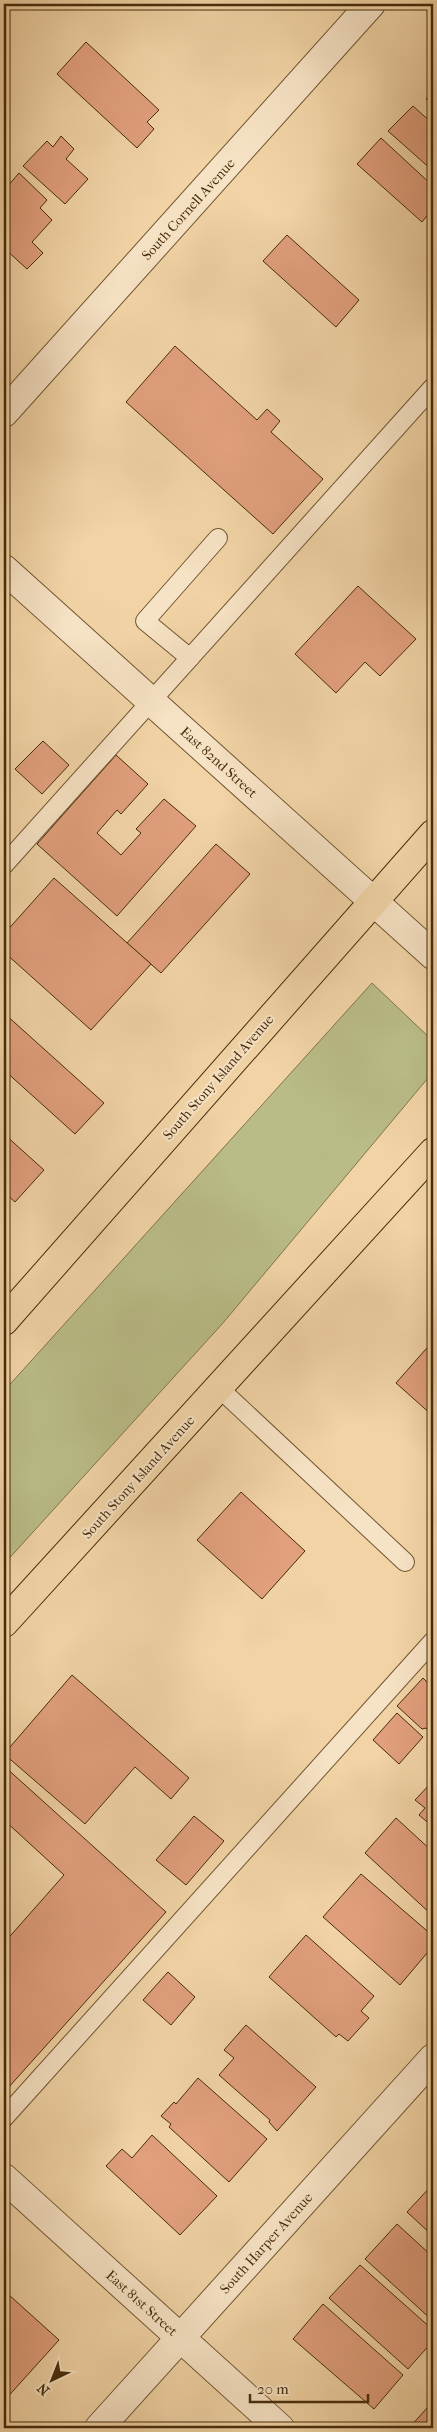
<svg xmlns="http://www.w3.org/2000/svg" width="437" height="2432" viewBox="0 0 437 2432" font-family="'IM FELL French Canon',serif">
<style>
.green{fill:#b9bc87;stroke:#807449}
.building{fill:#e19f7c;stroke:#462c0b}
.lines{fill:none;stroke-linecap:round;stroke-linejoin:round}
.lane-casing{stroke:#715632;stroke-width:20}
.street-casing{stroke:#715632;stroke-width:30}
.highway-casing{stroke:#462c0b;stroke-width:30}
.lane{stroke:#f6e2c4;stroke-width:18}
.street{stroke:#f6e2c4;stroke-width:28}
.highway{stroke:#f1d3a5;stroke-width:28}
.labels{text-anchor:middle;stroke-width:4;stroke-linejoin:round;paint-order:stroke}
.street-label{font-size:14px;fill:#462c0b;stroke:#f6e2c4}
</style>
<rect width="100%" height="100%" fill="#f1d3a5"/>
<filter id="stains"><feTurbulence type="fractalNoise" baseFrequency=".004" numOctaves="4"/><feColorMatrix values="0 0 0 0 .2 0 0 0 0 .09 0 0 0 0 .02 0 0 0 .5 -.17"/></filter>
<radialGradient id="worn" r=".72"><stop offset=".6" stop-color="#630" stop-opacity="0"/><stop offset="1" stop-color="#630" stop-opacity=".3"/></radialGradient>
<!-- green -->
<polygon class="green" points="372,983 433,1041 433,1072 223,1323 4,1564 4,1391"/>
<!-- building -->
<g class="building">
<polygon points="86,42 159,110 147,122 154,129 137,148 57,74"/>
<polygon points="433,84 433,106 426,99 432,93 429,89"/>
<polygon points="413,106 433,124 433,171 388,131"/>
<polygon points="61,136 74,149 66,159 88,179 65,204 23,166 47,141 53,147"/>
<polygon points="381,138 433,186 433,208 422,222 357,164"/>
<polygon points="19,173 47,200 40,208 52,220 32,242 43,253 27,269 4,248 4,184 7,187"/>
<polygon points="287,235 359,300 336,327 263,261"/>
<polygon points="4,258 10,264 4,271"/>
<polygon points="175,346 257,420 267,409 280,421 271,432 323,479 273,534 126,402"/>
<polygon points="358,586 416,639 380,676 365,662 336,693 295,654"/>
<polygon points="43,741 69,765 42,794 15,769"/>
<polygon points="116,755 148,784 121,814 117,810 97,833 121,855 141,833 136,829 164,799 196,826 117,916 37,844"/>
<polygon points="216,844 250,874 161,973 127,943"/>
<polygon points="54,878 151,964 91,1030 4,952 4,934"/>
<polygon points="4,1013 104,1103 75,1134 4,1070"/>
<polygon points="4,1134 44,1170 15,1202 4,1192"/>
<polygon points="433,1341 433,1416 396,1383"/>
<polygon points="241,1492 305,1551 262,1599 197,1540"/>
<polygon points="72,1675 189,1778 171,1799 135,1767 85,1824 4,1754"/>
<polygon points="423,1678 433,1688 433,1732 431,1734 426,1728 422,1729 397,1706"/>
<polygon points="397,1713 423,1737 399,1764 373,1740"/>
<polygon points="4,1766 166,1912 8,2088 4,2084 4,1943 64,1875 4,1820"/>
<polygon points="433,1781 433,1827 419,1815 425,1808 415,1800"/>
<polygon points="194,1816 224,1841 186,1885 156,1860"/>
<polygon points="396,1818 433,1852 433,1916 365,1853"/>
<polygon points="361,1874 433,1936 433,1946 400,1985 323,1917"/>
<polygon points="306,1935 374,1996 361,2011 369,2018 348,2041 339,2034 336,2037 269,1977"/>
<polygon points="168,1972 195,1997 171,2025 143,2000"/>
<polygon points="246,2025 316,2087 277,2131 269,2122 270,2120 219,2075 234,2058 224,2050"/>
<polygon points="198,2078 267,2139 229,2182 169,2127 171,2124 161,2116 174,2102 176,2104"/>
<polygon points="152,2135 217,2196 180,2235 106,2166 122,2149 132,2158"/>
<polygon points="433,2184 433,2236 407,2212"/>
<polygon points="397,2224 433,2257 433,2321 365,2259"/>
<polygon points="360,2265 433,2330 433,2341 408,2369 329,2298"/>
<polygon points="8,2294 59,2340 4,2401 4,2299"/>
<polygon points="323,2304 403,2375 374,2409 293,2339"/>
<polygon points="427,2408 433,2414 433,2428 409,2428"/>
</g>
<g class="lines">
<!-- lane casing -->
<g class="lane-casing">
<g id="lane">
<polyline points="190,658 145,621 218,538"/>
<polyline points="4,865 433,387"/>
<polyline points="219,1388 405,1562"/>
<polyline points="4,2118 433,1641"/>
</g>
</g>
<!-- street casing -->
<g class="street-casing">
<g id="street">
<polyline points="4,413 371,4"/>
<polyline points="4,569 433,955"/>
<polyline points="4,2178 280,2428"/>
<polyline points="99,2428 433,2058"/>
</g>
</g>
<!-- highway casing -->
<g class="highway-casing">
<g id="highway">
<polyline points="4,1321 433,834"/>
<polyline points="4,1623 433,1152"/>
</g>
</g>
<!-- lane -->
<use href="#lane" class="lane"/>
<!-- street -->
<use href="#street" class="street"/>
<!-- highway -->
<use href="#highway" class="highway"/>
</g>
<g class="labels">
<!-- street labels -->
<g class="street-label">
<text transform="translate(188 209) rotate(-48)" y="5">South Cornell Avenue</text>
<text transform="translate(219 762) rotate(42)" y="5">East 82nd Street</text>
<text transform="translate(218 1077) rotate(-49)" y="5">South Stony Island Avenue</text>
<text transform="translate(138 1477) rotate(-48)" y="5">South Stony Island Avenue</text>
<text transform="translate(266 2243) rotate(-48)" y="5">South Harper Avenue</text>
<text transform="translate(142 2303) rotate(42)" y="5">East 81st Street</text>
</g>
</g>
<!-- margin -->
<rect width="437" height="2432" fill="none" stroke="#f1d3a5" stroke-width="20"/>
<rect x="5" y="5" width="427" height="2422" fill="none" stroke="#462c0b" stroke-width="2.5"/>
<rect x="10" y="10" width="417" height="2412" fill="none" stroke="#462c0b"/>
<!-- north arrow -->
<g transform="translate(52 2380) rotate(223)" stroke="#f6e2c4" stroke-width="4" paint-order="stroke">
<path d="M0-4L9 19L0 12L-9 19Z" fill="#462c0b"/>
<text y="-8" font-size="14" font-weight="bold" text-anchor="middle" fill="#462c0b">N</text>
</g>
<!-- scale -->
<path d="M250 2394v8h118v-8" fill="none" stroke="#462c0b" stroke-width="2.5"/>
<text x="257" y="2394" font-size="15" fill="#462c0b" stroke="#f6e2c4" stroke-width="4" paint-order="stroke">20 m</text>
<rect width="100%" height="100%" filter="url(#stains)"/>
<rect width="100%" height="100%" fill="url(#worn)"/>
</svg>
